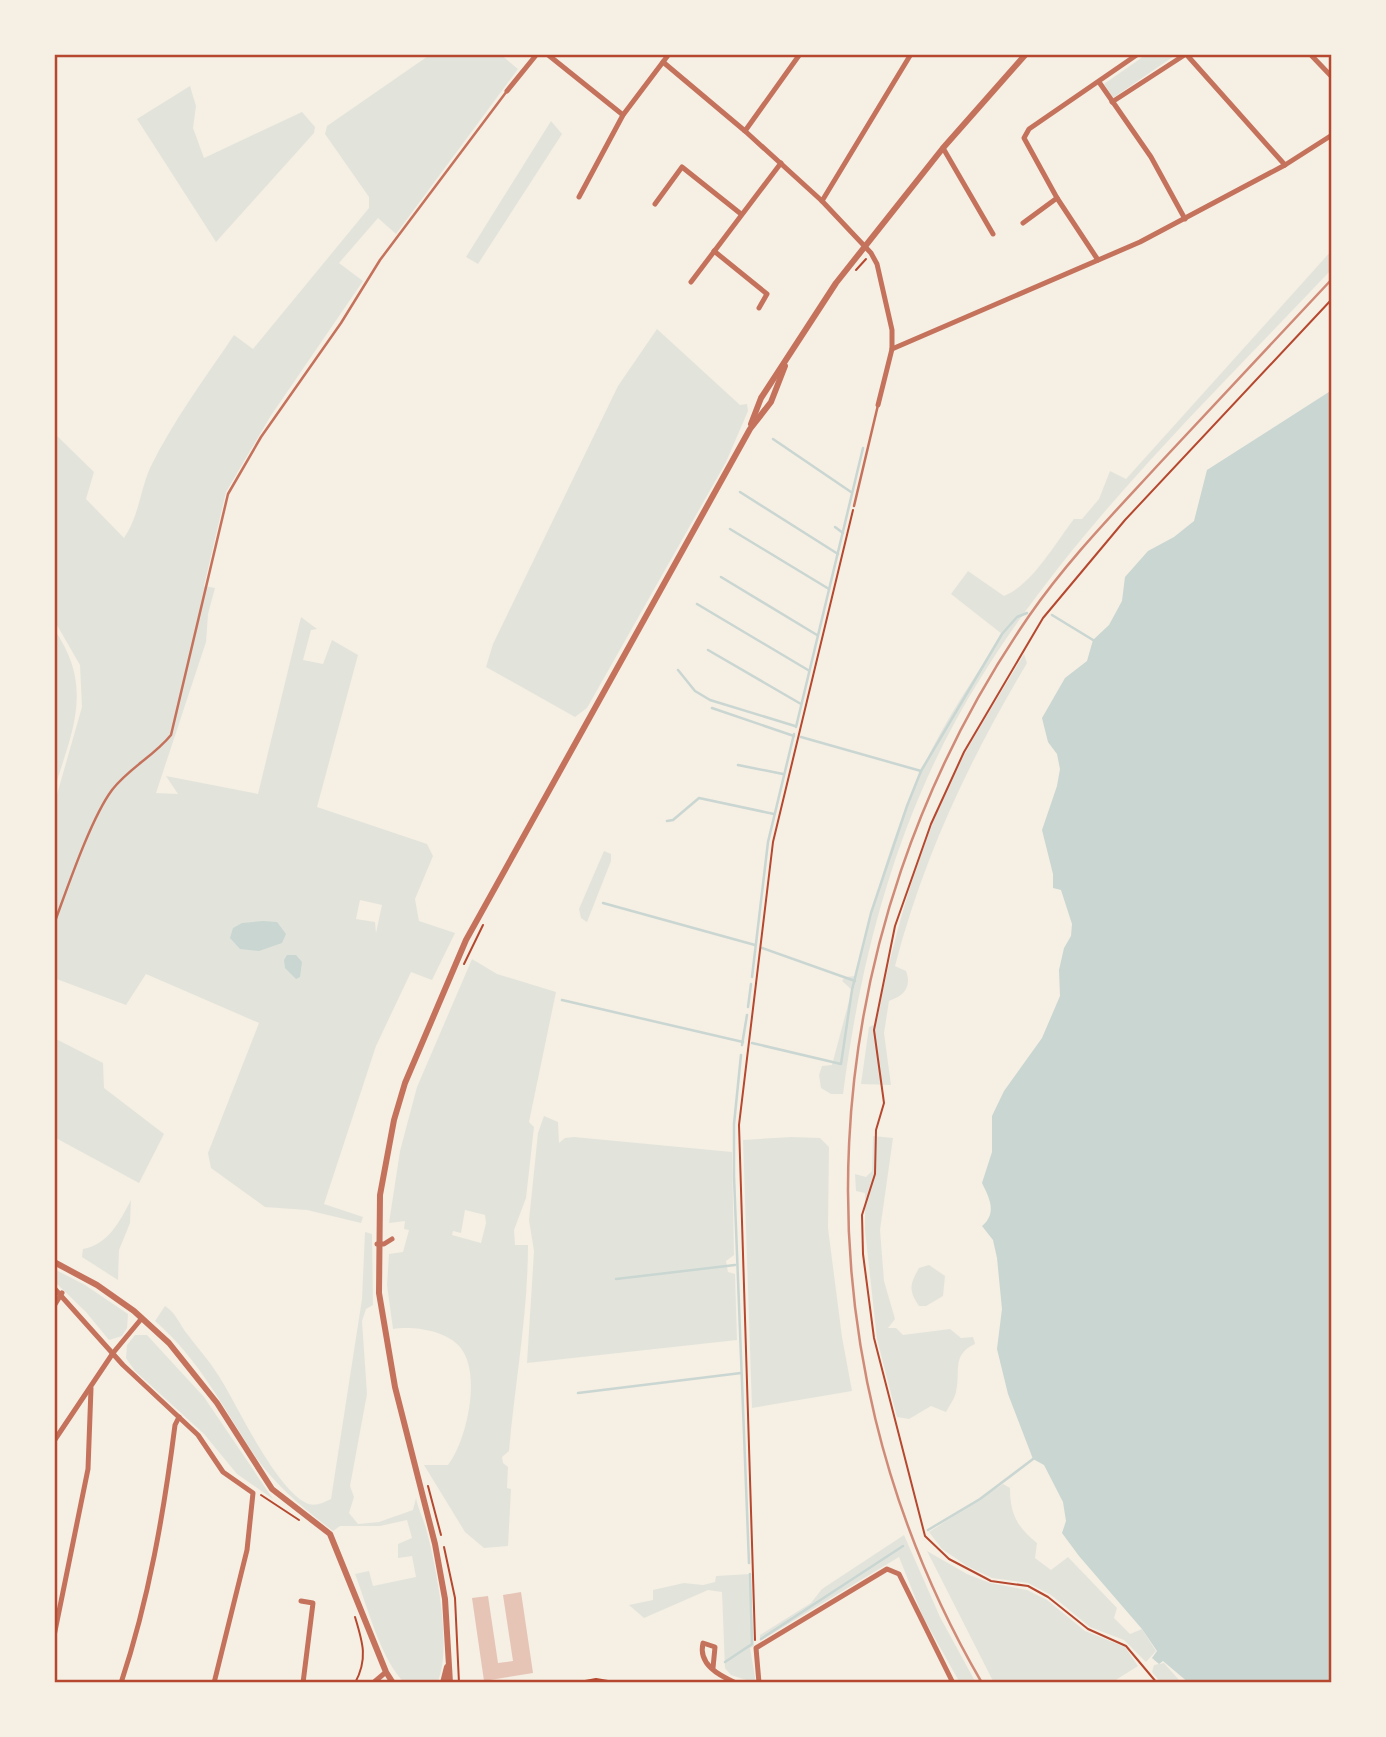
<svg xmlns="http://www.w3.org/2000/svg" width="1386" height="1737" viewBox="0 0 1386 1737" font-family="Figtree,sans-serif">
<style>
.green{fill:#e2e4dc;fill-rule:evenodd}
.water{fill:#c9d6d2}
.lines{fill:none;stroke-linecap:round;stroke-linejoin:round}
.stream{stroke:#c9d6d2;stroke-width:2.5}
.building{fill:#e6c5b7}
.path{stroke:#b5482f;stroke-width:2}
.service{stroke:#c5725c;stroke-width:2.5}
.minor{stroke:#c5725c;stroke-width:5}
.tertiary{stroke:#c5725c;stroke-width:6}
.rail{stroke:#cf8b77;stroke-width:2.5}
.neatline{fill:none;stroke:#b5482f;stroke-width:2.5}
</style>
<rect width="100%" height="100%" fill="#f6efe4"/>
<!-- green -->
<g class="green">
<path d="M 431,54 L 500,54 L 518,69 L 396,234 L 378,218 L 339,263 L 363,281 L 270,417 L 226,492 L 204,586 L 215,588 L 208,614 L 206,642 L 156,793 L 178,794 L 166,776 L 258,794 L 301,617 L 317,629 L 311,630 L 303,660 L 323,664 L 332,640 L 358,655 L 317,807 L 427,844 L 433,856 L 415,899 L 419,921 L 455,933 L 432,980 L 411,972 L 376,1046 L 324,1204 L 363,1217 L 361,1223 L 307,1210 L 265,1207 L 211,1168 L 208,1153 L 259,1023 L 146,974 L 126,1005 L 54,978 L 54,805 L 82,707 L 80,665 L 54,620 L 54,433 L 94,472 L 86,499 L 124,538 C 139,516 140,491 150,468 C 173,421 205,378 234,335 L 253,349 L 369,208 L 369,197 L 325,134 L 327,126 ZM 360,900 L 382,905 L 376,933 L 375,922 L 356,919 Z"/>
<polygon points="1147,54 1177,54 1113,98 1104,84"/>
<polygon points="190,86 196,106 193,128 204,158 302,112 315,127 314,133 216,242 137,119"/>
<polygon points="551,121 562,134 478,264 466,257"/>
<path d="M 1332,250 L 1332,269 C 1210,398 1074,527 980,679 C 901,805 862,948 843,1094 L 831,1094 L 821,1088 L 819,1075 L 822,1066 L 832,1065 L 852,990 L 842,981 L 845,977 L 856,976 C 872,907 891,837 921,772 C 942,724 974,679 1002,634 L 951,594 L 968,571 L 1004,596 C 1032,585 1056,542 1074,519 L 1082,519 L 1099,499 L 1110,471 L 1126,479 Z"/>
<polygon points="657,329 740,405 747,404 748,411 726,462 587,708 575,717 486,667 493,644 618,386"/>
<path d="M 54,629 C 94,687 73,729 54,790 Z"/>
<path d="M 1024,654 L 1027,663 C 969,761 924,855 895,966 L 906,971 C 912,987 904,996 889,1001 L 884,1033 L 891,1085 L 861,1084 L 869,1027 L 876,1024 C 895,929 922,831 969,746 C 987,715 1006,684 1024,654 Z"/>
<polygon points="604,851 611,854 611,861 587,922 581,918 579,909"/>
<path d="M 472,959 L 497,974 L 556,992 L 529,1122 L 534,1127 L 526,1198 L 514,1230 L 515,1245 L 528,1245 C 528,1314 515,1382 509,1451 L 502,1457 L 503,1463 L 508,1467 L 507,1488 L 511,1489 L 508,1546 L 484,1548 L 465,1532 L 424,1465 L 448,1465 C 467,1440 482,1373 460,1347 C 445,1330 413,1326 393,1329 L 387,1285 L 389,1254 L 403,1252 L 409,1230 L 404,1229 L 405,1221 L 389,1223 L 400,1151 L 417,1087 ZM 465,1210 L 485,1215 L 486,1223 L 481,1243 L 452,1235 L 453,1231 L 461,1233 Z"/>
<polygon points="54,1038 103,1063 104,1088 164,1134 139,1183 54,1137"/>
<polygon points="544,1116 558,1122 559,1143 565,1138 574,1137 732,1152 734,1255 726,1261 728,1272 735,1274 737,1340 527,1363 534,1251 529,1220 538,1133"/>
<path d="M 873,1136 L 893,1138 L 880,1230 L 884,1281 L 895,1319 L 888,1328 L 896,1328 L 903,1335 L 950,1329 L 961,1338 L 973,1337 L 975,1344 C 951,1355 961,1371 956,1392 C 955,1398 949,1406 946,1412 L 931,1406 L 909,1419 L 897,1417 L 877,1339 L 865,1230 L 865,1193 L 856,1191 L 855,1174 L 866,1177 L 872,1171 Z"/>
<polygon points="791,1137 820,1138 829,1147 828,1228 842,1337 852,1391 752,1408 743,1140"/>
<path d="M 131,1200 L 130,1223 L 119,1250 L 118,1280 L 82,1257 L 83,1249 C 108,1245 120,1221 131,1200 Z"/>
<path d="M 365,1232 L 372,1234 L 373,1305 L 366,1309 L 362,1321 L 367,1394 L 350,1486 L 354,1497 L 349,1513 L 358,1524 L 379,1522 L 413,1510 L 416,1498 C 419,1512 423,1517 427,1532 C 436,1567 453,1650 437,1683 L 405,1683 C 381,1661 367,1605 355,1574 L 369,1571 L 373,1586 L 416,1577 L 412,1556 L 398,1558 L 398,1544 L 412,1538 L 407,1520 L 380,1526 L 340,1526 L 333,1531 C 304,1509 276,1486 255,1456 C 224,1409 199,1359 155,1321 L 165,1306 C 177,1314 179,1324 188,1335 C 200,1351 213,1365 223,1383 C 241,1413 275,1486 306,1503 C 314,1507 323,1503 331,1499 L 362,1299 Z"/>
<path d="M 929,1265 L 945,1276 L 943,1296 L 926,1306 L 919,1306 C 908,1290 910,1284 919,1268 Z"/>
<polygon points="54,1269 85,1285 128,1314 127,1328 122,1336 109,1340 86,1312 54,1281"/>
<polygon points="135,1335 147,1335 204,1397 273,1499 237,1474 204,1434 135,1371 126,1358 127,1345"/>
<path d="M 1003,1484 L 1010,1488 C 1010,1514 1017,1527 1037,1543 L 1035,1558 L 1051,1570 L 1068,1557 L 1117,1608 L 1114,1618 L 1130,1634 L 1142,1629 L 1156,1651 L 1146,1662 L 1124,1640 L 1090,1627 L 1051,1595 L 1028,1583 L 992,1578 L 967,1566 L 942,1549 L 929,1532 Z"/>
<polygon points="904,1535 940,1617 976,1683 960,1683 923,1617 899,1557 760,1641 760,1635 811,1603 822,1589"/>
<polygon points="927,1551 967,1574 990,1583 1027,1590 1047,1600 1085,1631 1125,1647 1138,1666 1111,1683 994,1683"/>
<polygon points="750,1574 754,1646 750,1648 756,1683 731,1675 725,1668 722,1592 708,1590 644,1618 629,1605 653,1600 653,1590 684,1583 703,1585 715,1582 716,1576"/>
<polygon points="1164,1663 1179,1680 1181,1683 1161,1683 1152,1672 1154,1665"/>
</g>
<!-- water -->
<g class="water">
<path d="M 1332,390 L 1332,1683 L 1189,1683 L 1163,1661 L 1159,1664 L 1152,1658 L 1157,1651 L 1142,1629 L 1079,1556 L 1062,1533 L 1066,1521 L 1063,1502 L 1044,1465 L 1033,1459 L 1008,1394 L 997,1349 L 1002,1309 L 997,1258 L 993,1240 L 982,1226 C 997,1213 990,1199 982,1183 L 992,1152 L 992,1116 L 1004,1091 L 1042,1038 L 1060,996 L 1059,970 L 1064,948 L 1071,936 L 1072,924 L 1061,890 L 1053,888 L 1053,874 L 1042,830 L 1057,786 L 1060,769 L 1057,754 L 1048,742 L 1042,718 L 1065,678 L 1087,661 L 1093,640 L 1109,625 L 1122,601 L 1125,577 L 1148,551 L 1174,537 L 1194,521 L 1207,470 Z"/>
<polygon points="263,921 277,922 286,934 282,943 259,951 240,949 230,938 233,928 242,923"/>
<polygon points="287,955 296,955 302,962 300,977 296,979 285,968 284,960"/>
</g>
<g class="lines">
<!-- stream -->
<g class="stream">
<polyline points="773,439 851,492"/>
<polyline points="740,492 838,554"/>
<polyline points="835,527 843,533"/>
<polyline points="730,529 829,589"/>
<polyline points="721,577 817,635"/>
<polyline points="697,604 808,670"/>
<polyline points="1052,615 1093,640"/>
<polyline points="708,650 801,704"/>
<polyline points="678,670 695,691 710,700 795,726"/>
<polyline points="712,708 794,736"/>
<polyline points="796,727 863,448"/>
<polyline points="801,737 921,771"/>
<polyline points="738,765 783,774"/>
<polyline points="667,821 673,820 699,798 774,814"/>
<polyline points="603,903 755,945"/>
<polyline points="762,948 855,981"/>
<polyline points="752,977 768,842 794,734"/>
<polyline points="562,1000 743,1042"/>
<polyline points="748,1007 751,984"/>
<polyline points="752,1043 841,1064 852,990 871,913 907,806 921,771 1002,634 1017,617 1027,613"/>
<polyline points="742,1045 747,1015"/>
<polyline points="741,1055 734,1124 734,1176 749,1563"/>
<polyline points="616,1279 735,1265"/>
<polyline points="578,1393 741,1373"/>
<polyline points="928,1530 980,1499 1033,1459"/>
<polyline points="761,1639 903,1546"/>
<polyline points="725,1662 752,1644 750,1574"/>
</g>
</g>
<!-- building -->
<polygon class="building" points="521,1592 533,1673 484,1681 472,1598 488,1596 498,1663 513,1661 503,1595"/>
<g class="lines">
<!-- path -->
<g class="path">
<polyline points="856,270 866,259"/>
<polyline points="464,964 483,925"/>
<polyline points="428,1486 441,1535"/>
<polyline points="261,1495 299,1520"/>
<polyline points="444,1547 455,1598 459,1683"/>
<polyline points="755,1640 739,1125 773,842 853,510"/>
<path d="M 355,1683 C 368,1659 363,1643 355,1617"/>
<polyline points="574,1683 596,1679 620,1683"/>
<polyline points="1157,1683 1126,1646 1088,1629 1048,1597 1028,1586 991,1581 949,1559 925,1536 874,1338 863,1254 862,1215 875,1174 876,1130 884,1103 874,1030 895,926 931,824 964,752 1043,618 1125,520 1332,299"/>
</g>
<!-- service -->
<g class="service">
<polyline points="854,506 878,405"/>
<path d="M 54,924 C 67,889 91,818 112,790 C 129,768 154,756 171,735 L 228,494 L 261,437 L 341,323 L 380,260 L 507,91"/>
</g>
<!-- minor -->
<g class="minor">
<polyline points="547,54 623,115"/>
<polyline points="1186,54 1285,165"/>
<polyline points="1310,54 1332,77"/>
<polyline points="663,62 745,131 822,201 871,253 877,264 892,330 892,349 878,405"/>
<polyline points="1099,82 1151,157 1185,219"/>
<polyline points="507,91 537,54"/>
<polyline points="1112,102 1186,54"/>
<polyline points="745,131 800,54"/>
<polyline points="943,148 993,234"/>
<polyline points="579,197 623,115 669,54"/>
<polyline points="822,201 911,54"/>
<polyline points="655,204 682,167 741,214"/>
<polyline points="1023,223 1057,198"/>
<polyline points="714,251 767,294 759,308"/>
<polyline points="1098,260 1057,198 1024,138 1029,129 1138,54"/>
<polyline points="691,282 781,163"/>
<polyline points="892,349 1140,242 1285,165 1332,135"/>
<polyline points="377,1244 384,1244 392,1239"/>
<polyline points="54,1288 123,1365 198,1435 223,1472 253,1493 247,1550 214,1683"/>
<polyline points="54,1306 62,1293"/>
<polyline points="54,1441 113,1353 142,1318"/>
<polyline points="301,1601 313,1603 303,1683"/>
<polyline points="54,1636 88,1469 91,1388"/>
<path d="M 713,1668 L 715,1647 L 703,1643 C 698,1664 718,1675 736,1683"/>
<path d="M 121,1683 C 149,1599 164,1512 175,1425 L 179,1417"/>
<polyline points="373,1683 386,1672"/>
<polyline points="759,1683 756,1648 887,1569 899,1574 953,1683"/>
</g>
<!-- tertiary -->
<g class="tertiary">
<polyline points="751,424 761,398 836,283 943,148 1026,54"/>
<polyline points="54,1262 97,1285 134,1311 169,1343 217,1403 272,1489 330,1534 386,1672 393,1683"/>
<polyline points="443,1683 447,1667"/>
<polyline points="450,1683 445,1599 435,1544 395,1387 379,1293 380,1195 394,1120 405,1083 466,940 750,429 771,402 785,366"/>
</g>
<!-- rail -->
<path class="rail" d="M 982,1683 C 785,1345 809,936 1029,616 C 1067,561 1113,514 1158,465 C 1216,403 1274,341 1332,279"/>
</g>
<!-- border -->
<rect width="1386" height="1737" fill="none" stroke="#f6efe4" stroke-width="112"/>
<rect x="56" y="56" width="1274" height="1625" class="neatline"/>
</svg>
